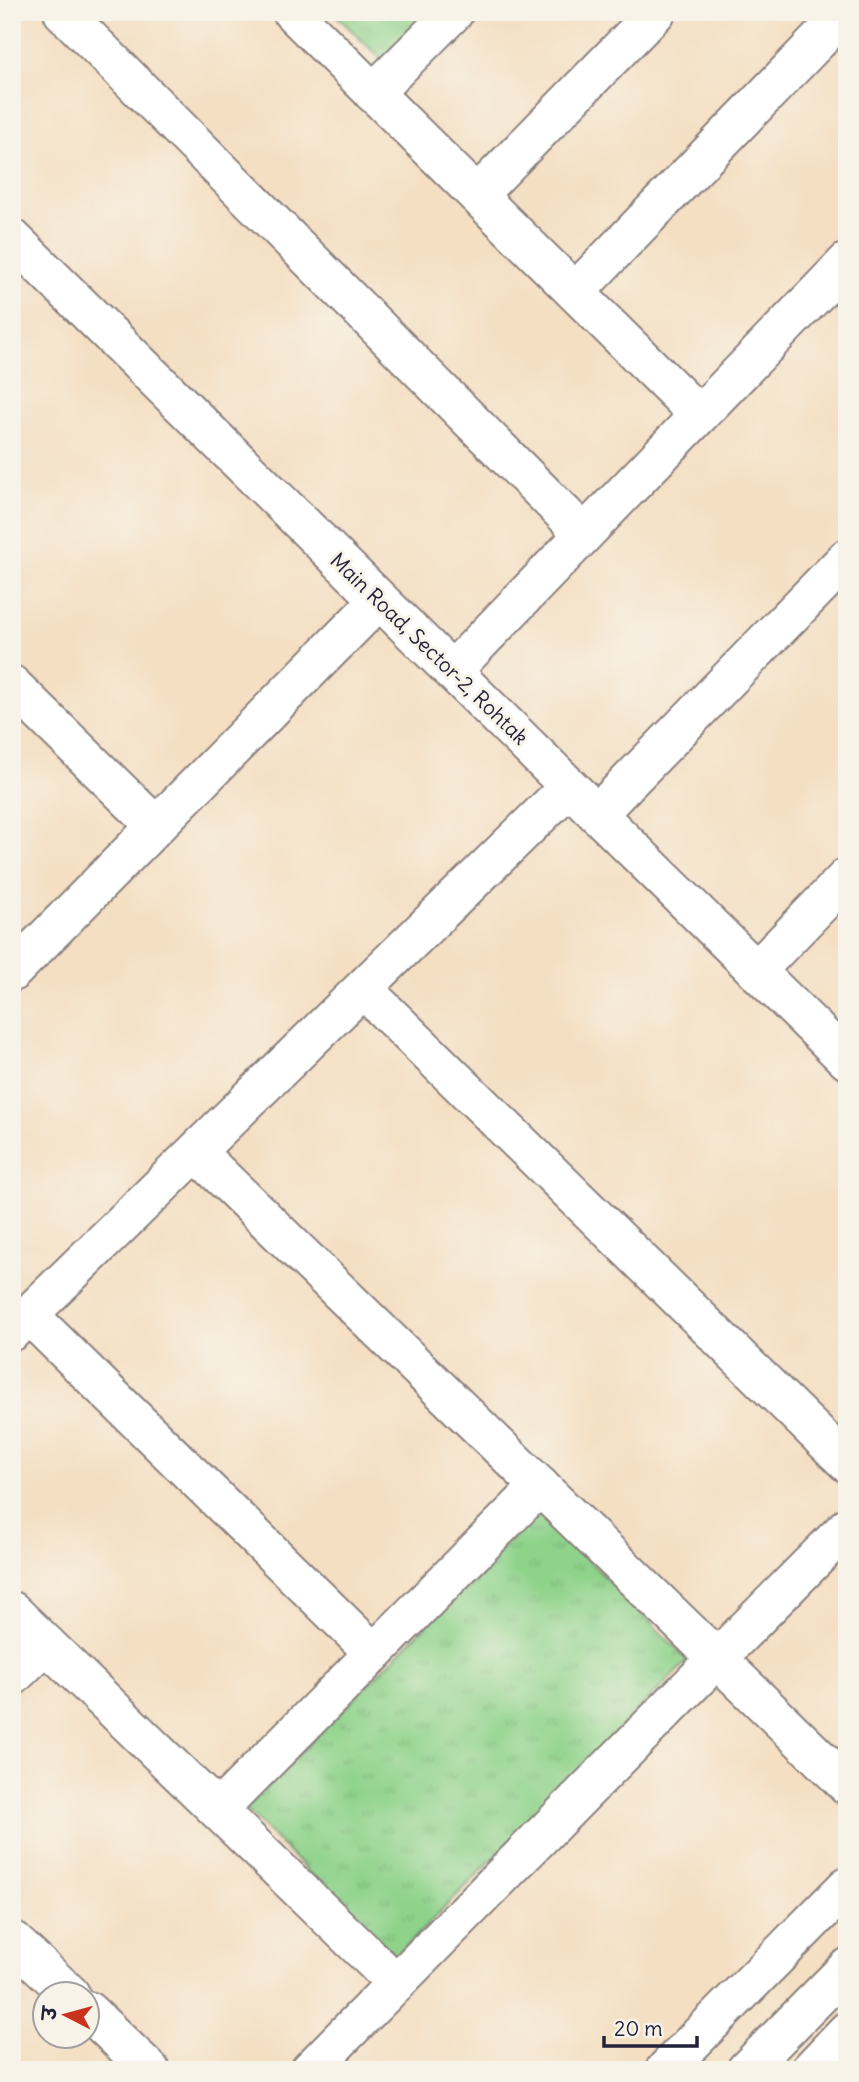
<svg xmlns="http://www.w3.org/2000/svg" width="859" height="2082" viewBox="0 0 859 2082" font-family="Delius,'Playpen Sans Deva',sans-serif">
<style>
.grass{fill:url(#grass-tufts);stroke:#587a63;stroke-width:2}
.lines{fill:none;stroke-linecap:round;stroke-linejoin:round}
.minor-casing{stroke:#8b807e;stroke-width:42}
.minor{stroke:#fff;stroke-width:38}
.labels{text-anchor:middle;stroke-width:6;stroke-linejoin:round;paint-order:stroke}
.street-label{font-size:21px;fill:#22223b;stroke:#f7f3e8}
</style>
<defs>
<pattern id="grass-tufts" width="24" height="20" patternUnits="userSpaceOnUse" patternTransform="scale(1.75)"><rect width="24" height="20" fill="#8fd38b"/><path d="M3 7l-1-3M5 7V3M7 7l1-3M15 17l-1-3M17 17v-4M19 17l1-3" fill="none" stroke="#7bb579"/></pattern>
</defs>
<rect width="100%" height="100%" fill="#f7f3e8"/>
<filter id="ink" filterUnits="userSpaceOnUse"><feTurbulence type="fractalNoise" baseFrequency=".0143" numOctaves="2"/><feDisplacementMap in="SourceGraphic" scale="14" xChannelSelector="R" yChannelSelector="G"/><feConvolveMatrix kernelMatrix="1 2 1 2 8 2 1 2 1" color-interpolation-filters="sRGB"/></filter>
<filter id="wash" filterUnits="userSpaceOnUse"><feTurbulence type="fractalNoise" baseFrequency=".00686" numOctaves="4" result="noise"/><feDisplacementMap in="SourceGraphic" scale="28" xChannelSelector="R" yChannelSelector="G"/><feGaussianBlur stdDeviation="1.57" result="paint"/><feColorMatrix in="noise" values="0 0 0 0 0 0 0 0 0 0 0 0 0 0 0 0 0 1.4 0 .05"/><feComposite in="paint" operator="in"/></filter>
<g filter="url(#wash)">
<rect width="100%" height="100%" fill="#f4dfc2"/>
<!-- grass -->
<g class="grass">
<polygon points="333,12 427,12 382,60"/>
<polygon points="539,1511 688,1660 395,1958 245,1809"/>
</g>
</g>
<g filter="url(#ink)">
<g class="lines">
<!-- minor casing -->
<g class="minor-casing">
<g id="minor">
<polyline points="63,12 584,534"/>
<polyline points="292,12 699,415"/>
<polyline points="373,93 454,12"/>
<polyline points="477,195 656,12"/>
<polyline points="12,238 847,1060"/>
<polyline points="575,292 846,12"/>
<polyline points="452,671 847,262"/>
<polyline points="12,685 156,826"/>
<polyline points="597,814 847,558"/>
<polyline points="756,971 847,877"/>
<polyline points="12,972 379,600"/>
<polyline points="363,989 847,1463"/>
<polyline points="196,1152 847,1785"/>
<polyline points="29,1315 374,1653"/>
<polyline points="12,1331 569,787"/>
<polyline points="12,1611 396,1983"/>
<polyline points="12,1677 46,1644"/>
<polyline points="218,1810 540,1486"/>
<polyline points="12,1940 70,1994"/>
<polyline points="88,2011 150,2070"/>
<polyline points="310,2070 847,1527"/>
<polyline points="665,2070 847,1886"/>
<polyline points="746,2070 847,1968"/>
<polyline points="810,2070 847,2031"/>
</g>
</g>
<!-- minor -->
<use href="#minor" class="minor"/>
</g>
</g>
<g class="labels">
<!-- street labels -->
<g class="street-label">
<text transform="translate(429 649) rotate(44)" y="7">Main Road, Sector-2, Rohtak</text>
</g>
</g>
<!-- margin -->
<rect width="859" height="2082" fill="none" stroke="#f7f3e8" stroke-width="42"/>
<!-- north arrow -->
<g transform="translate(66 2015) rotate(276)"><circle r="33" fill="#f7f3e8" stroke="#a29fa3" stroke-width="2"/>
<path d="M0-5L12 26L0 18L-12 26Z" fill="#c8321e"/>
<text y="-10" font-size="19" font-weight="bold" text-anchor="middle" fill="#22223b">उ</text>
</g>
<!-- scale -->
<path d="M604 2036v10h93v-10" fill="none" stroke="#22223b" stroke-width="3.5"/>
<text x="614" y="2036" font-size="21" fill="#22223b" stroke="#f7f3e8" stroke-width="5" paint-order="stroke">20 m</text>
</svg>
